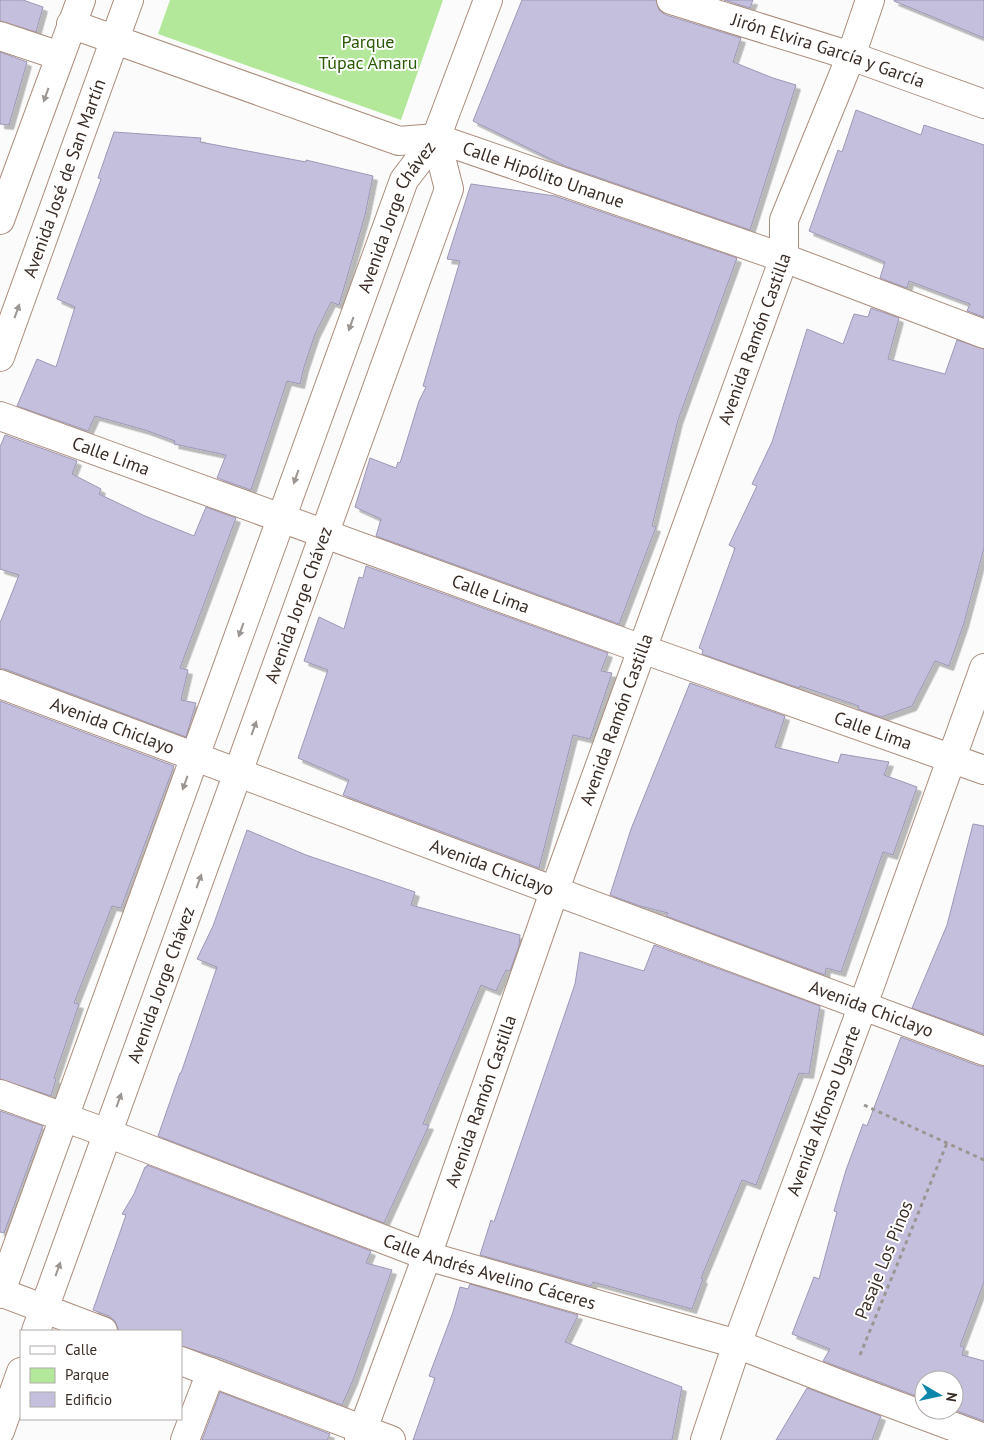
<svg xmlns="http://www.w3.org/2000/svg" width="984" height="1440" viewBox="0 0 984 1440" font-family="'PT Sans',sans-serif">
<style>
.green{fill:#b3e89b}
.building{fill:#c5bfde;stroke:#9c97b5;filter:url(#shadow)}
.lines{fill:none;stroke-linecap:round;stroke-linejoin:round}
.minor-casing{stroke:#ab8d7d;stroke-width:30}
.path{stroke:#9c9692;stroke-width:3;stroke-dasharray:4 4;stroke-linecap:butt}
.minor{stroke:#fff;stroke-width:28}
.oneway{fill:#9c9692}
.labels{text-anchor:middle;stroke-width:4;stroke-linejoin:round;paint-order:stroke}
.park-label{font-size:18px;fill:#285902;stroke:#fff}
.street-label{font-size:18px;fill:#3a2d26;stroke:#fff}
</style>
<defs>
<filter id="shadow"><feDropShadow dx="4.5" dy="4.5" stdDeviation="0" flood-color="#0004"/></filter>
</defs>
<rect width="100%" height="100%" fill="#fbfbfb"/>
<!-- green -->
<polygon class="green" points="170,0 443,0 401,120 158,34"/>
<!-- building -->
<g class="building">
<polygon points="0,0 23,0 43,7 36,32 0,21"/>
<polygon points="522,0 656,0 659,10 666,15 741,38 733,62 773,78 796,85 750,230 565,166 473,121"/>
<polygon points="724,0 753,0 750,8"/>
<polygon points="894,0 984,0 984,38 894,1"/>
<polygon points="0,52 27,62 9,125 0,124"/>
<polygon points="856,110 921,135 924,125 984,145 984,317 967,311 970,304 909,281 907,288 880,278 885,262 809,231 838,150 842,152"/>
<polygon points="114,132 201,138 200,142 306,162 306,160 373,176 365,215 339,305 331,302 315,334 304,367 300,384 287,381 251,490 217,478 226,455 174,444 175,441 145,430 95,416 88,431 17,406 37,359 56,367 75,307 57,299 101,179 98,178"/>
<polygon points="471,184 555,196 737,258 678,420 652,526 656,527 619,624 376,536 381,519 355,507 370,458 396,468 398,462 400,463 419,401 426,387 423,386 460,261 447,259"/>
<polygon points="871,308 899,318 888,359 945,374 957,340 984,349 984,548 964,623 949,666 935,661 912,706 881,717 858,709 859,706 800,686 799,688 702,654 703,650 699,648 735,548 729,545 757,486 752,484 772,442 807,329 843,344 854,314 868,317"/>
<polygon points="5,435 77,461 72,474 101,489 99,494 145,516 194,536 206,507 236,518 180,668 188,670 181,700 196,703 186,737 5,669 0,669 0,623 19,575 0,569 0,447"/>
<polygon points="366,566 608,653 601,671 612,673 590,739 573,735 539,868 343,795 349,780 298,758 328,670 304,661 319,617 344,629 359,577 363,578"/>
<polygon points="690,683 785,716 775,747 838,763 841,754 889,762 884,775 917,787 893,855 883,852 841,972 826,968 825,975 666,916 668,913 640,906 610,895 631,829"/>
<polygon points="0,701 174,766 121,908 112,906 74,1003 79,1004 54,1078 56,1079 51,1096 0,1079"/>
<polygon points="973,824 984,826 984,1034 912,1008 947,925"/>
<polygon points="247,830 306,855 415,892 411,905 520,935 519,946 510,971 506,970 496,991 481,985 423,1124 429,1125 384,1223 158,1136 180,1073 181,1073 217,967 197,959 213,926"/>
<polygon points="654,945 820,1006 809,1074 799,1073 756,1185 742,1180 701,1278 703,1279 692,1309 593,1282 591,1286 480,1255 491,1220 494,1222 575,984 580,952 644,971"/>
<polygon points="901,1037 979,1066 984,1066 984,1282 960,1346 964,1347 962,1355 984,1361 984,1421 954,1410 954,1380 924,1380 924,1399 823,1361 830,1349 792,1334 814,1277 819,1279 837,1212 834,1211 846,1170 863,1124 867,1126"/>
<polygon points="0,1111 43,1126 4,1233 0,1232"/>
<polygon points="147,1165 371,1251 366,1263 392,1270 353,1380 342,1405 220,1358 181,1346 181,1331 119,1331 115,1321 109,1316 93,1310 126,1215 122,1214 134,1194 145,1167 147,1167"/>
<polygon points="470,1284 578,1315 565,1342 682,1387 672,1440 413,1440 435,1378 429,1376 453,1312 460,1287 468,1289"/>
<polygon points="807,1388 881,1416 872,1440 776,1440"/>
<polygon points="220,1392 330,1434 327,1440 202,1440"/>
</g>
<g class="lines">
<!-- minor casing -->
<g class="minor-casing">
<g id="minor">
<path id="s1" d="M 671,0 L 851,56 L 984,104"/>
<path id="s2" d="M 71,24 L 399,141 L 436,138 L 784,258 L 984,334"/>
<polyline points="0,36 60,56"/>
<polyline points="0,220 81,0"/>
<path id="s3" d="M 0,357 L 129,0"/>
<path id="s4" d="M 0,416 L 642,649 L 984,770"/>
<path id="s5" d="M 0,684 L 984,1051"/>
<path id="s6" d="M 0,1094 L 107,1133 L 427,1256 L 737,1344 L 847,1387 L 984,1438"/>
<polyline points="0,1292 103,1331"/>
<path id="s7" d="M 0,1294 L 404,180 L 436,138 L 488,0"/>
<path id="s8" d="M 36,1331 L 449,189 L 436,138"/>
<polyline points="181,1361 391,1440"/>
<polyline points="0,1431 21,1372"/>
<polyline points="185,1440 211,1372"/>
<path id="s9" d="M 359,1440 L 427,1256 L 554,892 L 784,258 L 784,220 L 851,56 L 870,0"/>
<path id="s10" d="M 705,1440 L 737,1344 L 863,1005 L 984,668"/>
</g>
</g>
<!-- path -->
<g class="path">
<polyline points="864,1105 984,1160"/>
<polyline points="860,1355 947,1143"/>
</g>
<!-- minor -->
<use href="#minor" class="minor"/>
</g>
<!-- one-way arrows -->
<defs><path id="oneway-solid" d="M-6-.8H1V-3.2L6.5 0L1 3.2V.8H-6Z" transform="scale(1.25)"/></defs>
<g class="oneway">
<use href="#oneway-solid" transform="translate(46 95) rotate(110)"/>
<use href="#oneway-solid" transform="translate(17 311) rotate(-70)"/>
<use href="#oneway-solid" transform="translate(351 324) rotate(110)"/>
<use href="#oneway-solid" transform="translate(296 477) rotate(110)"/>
<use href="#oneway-solid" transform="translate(241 630) rotate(110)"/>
<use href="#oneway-solid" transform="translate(254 728) rotate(-70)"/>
<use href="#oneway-solid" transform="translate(185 783) rotate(110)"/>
<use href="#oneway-solid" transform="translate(199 881) rotate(-70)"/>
<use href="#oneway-solid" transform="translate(119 1100) rotate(-70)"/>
<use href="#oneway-solid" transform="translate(58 1269) rotate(-70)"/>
</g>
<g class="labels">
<!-- park labels -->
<g class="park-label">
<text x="368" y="48">Parque<tspan x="368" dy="21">Túpac Amaru</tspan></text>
</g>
<!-- street labels -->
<g class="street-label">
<text dy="6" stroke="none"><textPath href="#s1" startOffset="165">Jirón Elvira García y García</textPath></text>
<text dy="6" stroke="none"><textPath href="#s2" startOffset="499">Calle Hipólito Unanue</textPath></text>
<text dy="6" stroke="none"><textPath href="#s3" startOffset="190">Avenida José de San Martín</textPath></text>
<text dy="6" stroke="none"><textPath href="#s7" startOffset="1148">Avenida Jorge Chávez</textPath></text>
<text dy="6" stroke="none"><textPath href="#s9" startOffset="1170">Avenida Ramón Castilla</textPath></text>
<text dy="6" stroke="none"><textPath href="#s4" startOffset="118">Calle Lima</textPath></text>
<text dy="6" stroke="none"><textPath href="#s4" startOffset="522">Calle Lima</textPath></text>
<text dy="6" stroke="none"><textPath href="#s8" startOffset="772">Avenida Jorge Chávez</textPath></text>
<text dy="6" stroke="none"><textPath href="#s9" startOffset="765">Avenida Ramón Castilla</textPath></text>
<text dy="6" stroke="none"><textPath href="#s5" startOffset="120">Avenida Chiclayo</textPath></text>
<text dy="6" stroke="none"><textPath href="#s4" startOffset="928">Calle Lima</textPath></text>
<text dy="6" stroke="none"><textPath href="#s5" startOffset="525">Avenida Chiclayo</textPath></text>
<text dy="6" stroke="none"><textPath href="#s8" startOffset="368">Avenida Jorge Chávez</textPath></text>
<text dy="6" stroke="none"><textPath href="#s5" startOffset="930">Avenida Chiclayo</textPath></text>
<text dy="6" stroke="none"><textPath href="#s9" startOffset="360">Avenida Ramón Castilla</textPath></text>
<text dy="6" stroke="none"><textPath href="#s10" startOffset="350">Avenida Alfonso Ugarte</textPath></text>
<text transform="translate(884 1260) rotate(-68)" y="6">Pasaje Los Pinos</text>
<text dy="6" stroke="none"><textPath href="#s6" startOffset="521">Calle Andrés Avelino Cáceres</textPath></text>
</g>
</g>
<!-- legend -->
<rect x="20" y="1330" width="162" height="90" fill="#ffffff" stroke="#b0aba8"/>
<rect x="30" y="1346" width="25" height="8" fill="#ffffff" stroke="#b0aba8"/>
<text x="65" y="1355" font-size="15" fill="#3a2d26">Calle</text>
<rect x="30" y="1368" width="25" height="15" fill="#b3e89b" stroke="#b0aba8"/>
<text x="65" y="1380" font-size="15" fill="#3a2d26">Parque</text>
<rect x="30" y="1392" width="25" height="15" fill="#c5bfde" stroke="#b0aba8"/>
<text x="65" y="1405" font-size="15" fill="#3a2d26">Edificio</text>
<!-- north arrow -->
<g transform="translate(939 1395) rotate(99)"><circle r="24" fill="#ffffff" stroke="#b0aba8"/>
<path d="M0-4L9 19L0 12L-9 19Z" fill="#0c87ab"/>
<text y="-8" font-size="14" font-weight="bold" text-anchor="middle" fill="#3a2d26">N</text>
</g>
</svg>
